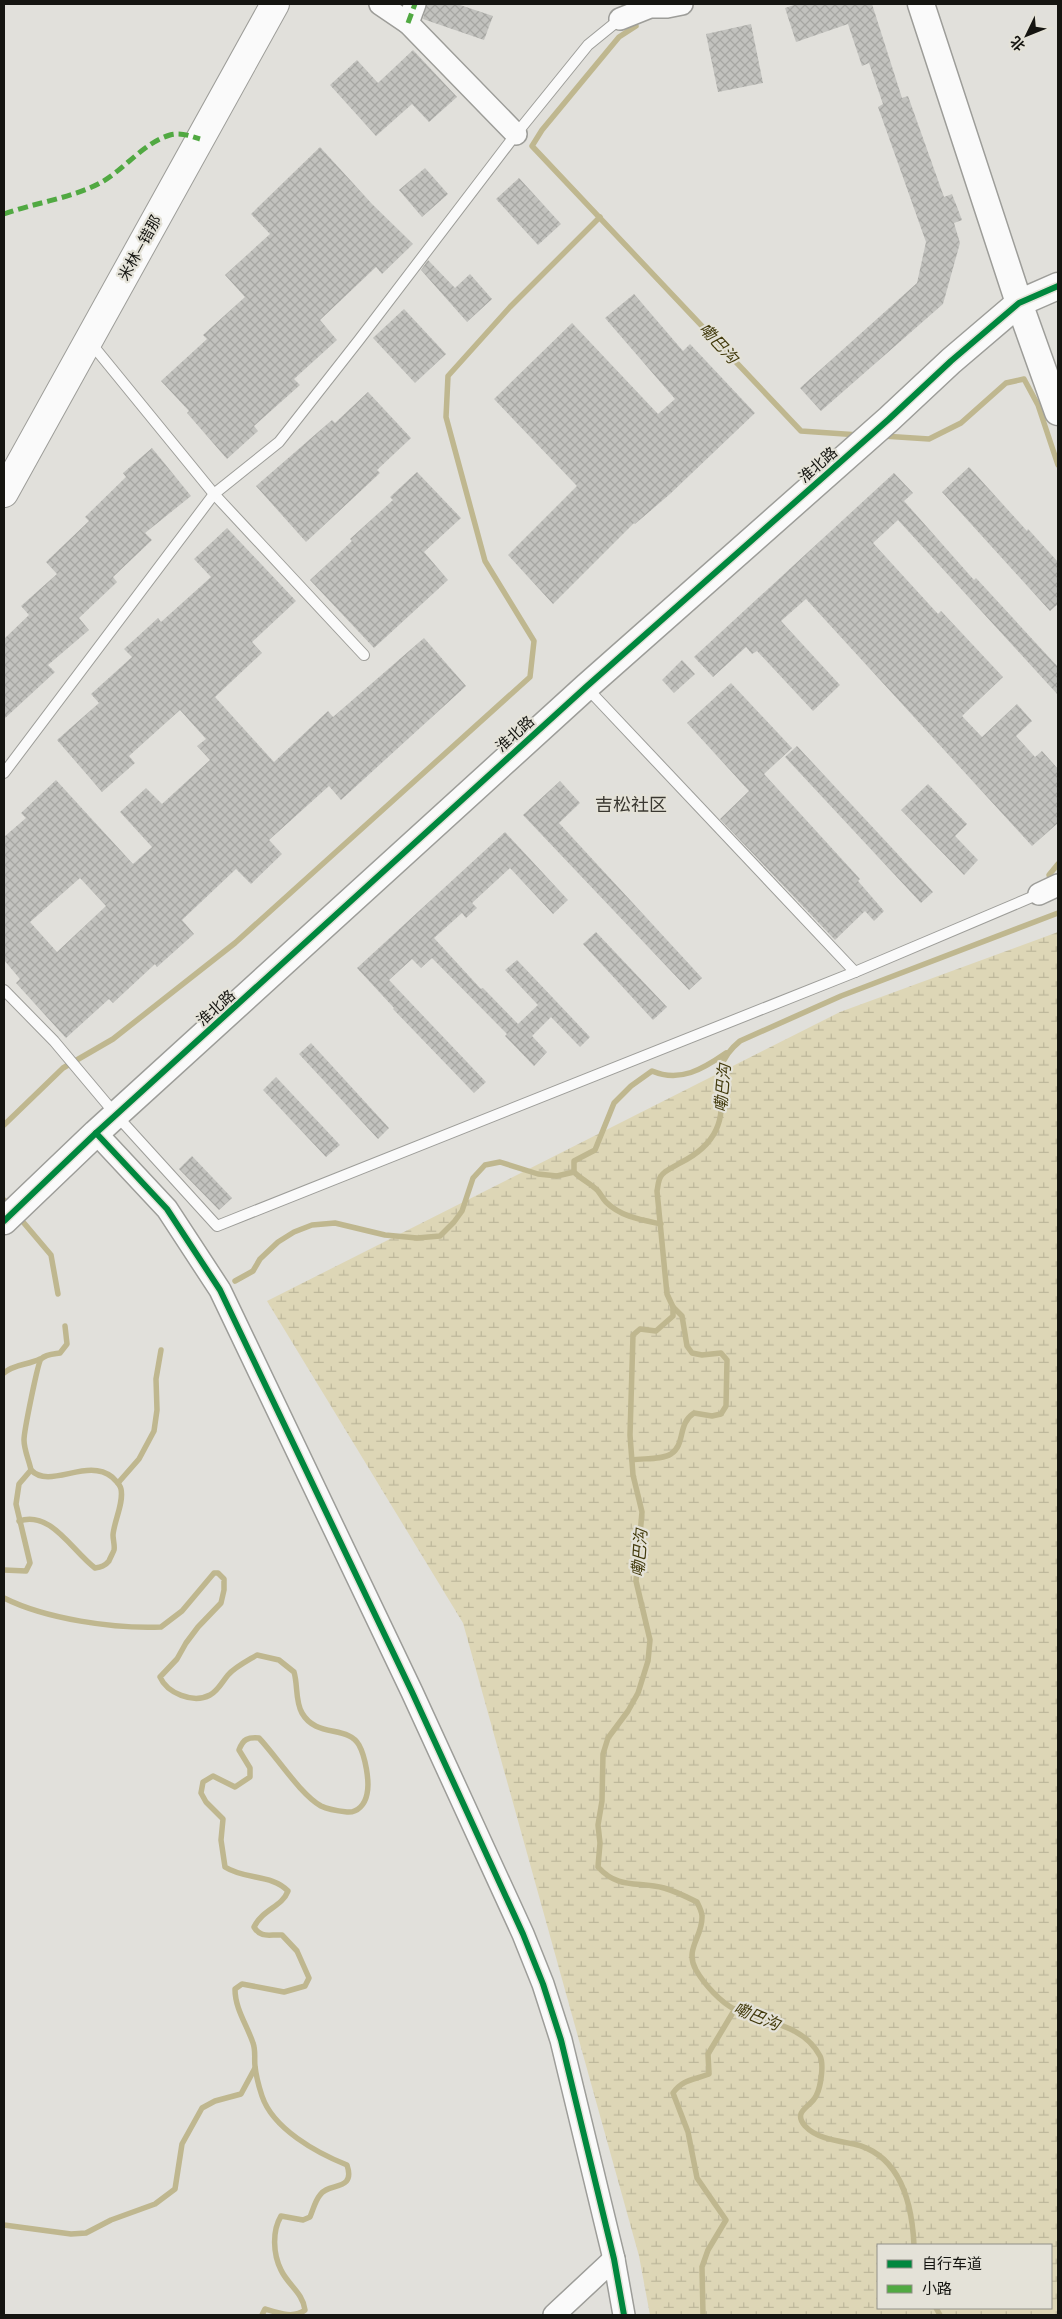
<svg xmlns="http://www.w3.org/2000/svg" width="1062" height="2319" viewBox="0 0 1062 2319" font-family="Lato,'Noto Sans SC',sans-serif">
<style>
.wetland{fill:url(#wetland-marsh);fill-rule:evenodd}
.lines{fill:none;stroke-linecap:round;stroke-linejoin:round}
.stream{stroke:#bfb78f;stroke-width:5.5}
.building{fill:url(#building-cross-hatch);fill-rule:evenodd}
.service-casing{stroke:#9d9d99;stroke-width:12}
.minor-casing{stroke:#9d9d99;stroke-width:24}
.tertiary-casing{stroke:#9d9d99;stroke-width:29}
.trunk-casing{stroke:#9d9d99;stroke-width:30}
.service{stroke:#fafafa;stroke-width:10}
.minor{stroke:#fafafa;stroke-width:21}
.tertiary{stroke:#fafafa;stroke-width:26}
.trunk{stroke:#fafafa;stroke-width:28}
.quiet{stroke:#51a942;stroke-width:5;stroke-dasharray:10 5;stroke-linecap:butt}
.cycleway-casing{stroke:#e4e2d8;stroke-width:9}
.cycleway{stroke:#00873e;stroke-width:6}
.labels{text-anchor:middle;stroke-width:4.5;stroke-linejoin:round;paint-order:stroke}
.street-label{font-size:15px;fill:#151511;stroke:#e4e2d8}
.water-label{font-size:16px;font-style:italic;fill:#423a0c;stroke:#e4e2d8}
.quarter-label{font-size:18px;fill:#3a3831;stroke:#e4e2d8}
</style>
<defs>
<pattern id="wetland-marsh" width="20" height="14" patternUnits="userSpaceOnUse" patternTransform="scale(1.25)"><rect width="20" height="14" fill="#ddd6b6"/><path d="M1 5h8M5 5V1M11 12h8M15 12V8" fill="none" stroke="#bdb79b"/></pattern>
<pattern id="building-cross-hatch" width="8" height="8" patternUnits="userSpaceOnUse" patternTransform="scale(1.25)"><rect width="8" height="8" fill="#c2c2be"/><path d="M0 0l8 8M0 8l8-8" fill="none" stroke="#a6a6a2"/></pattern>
</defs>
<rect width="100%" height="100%" fill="#e1e0db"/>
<!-- wetland -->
<path class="wetland" d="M 1058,932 L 1058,2315 L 650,2315 L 639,2256 L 463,1623 L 267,1301 L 840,1012 ZM 878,2245 L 1051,2245 L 1051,2308 L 878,2308 Z"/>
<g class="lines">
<!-- stream -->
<g class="stream">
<polyline points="624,4 636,26 619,37 542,130 532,146 801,431 859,435"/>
<polyline points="883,436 929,439 961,423 1006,383 1024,379 1038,405 1058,465"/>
<polyline points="1052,883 1049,875 1058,864"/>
<polyline points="4,1125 63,1068 113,1039 235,943 530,677 534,641 485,561 446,417 448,376 510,307 600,217"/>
<polyline points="4,1200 11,1207"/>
<polyline points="18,1216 51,1255 58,1294"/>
<path d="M 661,1224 C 642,1220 621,1217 606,1202 C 602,1198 600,1192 596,1189 C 589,1183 581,1179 574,1172 L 574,1161 L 595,1150 L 614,1103 L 631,1086 L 652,1071 C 680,1083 703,1069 726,1053"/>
<polyline points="235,1281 253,1271 260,1259 278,1242 294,1232 312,1225 335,1223 385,1235 417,1238 440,1236 454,1222 462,1211 473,1178 485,1165 500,1162 538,1174 557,1176 574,1172"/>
<path d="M 4,1373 C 14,1364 28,1365 40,1359"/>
<path d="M 632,1460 C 643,1458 662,1460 671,1454 C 686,1444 677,1424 694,1413 L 712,1416 L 721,1414 L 726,1406 L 727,1360 L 721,1353 L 702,1355 L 692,1353 L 687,1346 L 682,1316 L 673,1307"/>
<polyline points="118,1483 139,1459 154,1431 157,1410 156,1379 161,1350"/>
<path d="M 19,1521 C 51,1510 72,1551 95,1568 C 101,1567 105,1566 109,1561 C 110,1558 113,1553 114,1550 C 115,1546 113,1540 113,1535 C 114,1521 124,1503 121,1489 C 120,1484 116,1481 112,1477 C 87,1457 50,1490 31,1470"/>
<path d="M 4,1570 L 26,1571 L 30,1563 L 16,1504 L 19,1484 L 31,1470 C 29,1460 24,1450 24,1440 C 24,1431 38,1362 41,1359 C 46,1354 54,1354 60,1353 L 67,1344 L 65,1326"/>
<path d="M 4,1598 C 46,1619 114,1629 161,1627 L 182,1611 L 214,1573 L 218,1573 L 224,1579 L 224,1590 L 221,1603 L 198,1627 L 186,1643 L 177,1659 L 160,1677 C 167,1693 193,1704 210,1695 C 218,1691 222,1682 228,1675 C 235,1667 247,1661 257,1655 L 279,1660 L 294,1672 C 298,1685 295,1701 302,1713 C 316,1738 348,1725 359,1745 C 365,1756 370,1781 367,1794 C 365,1804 358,1813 347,1812 C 338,1811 329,1810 321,1806 C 300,1794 277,1757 259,1738 C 248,1737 243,1739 239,1750 L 250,1768 L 250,1777 L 235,1787 L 213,1776 L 203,1782 L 201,1793 L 206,1802 L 223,1819 L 221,1840 L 225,1867 C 245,1880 272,1874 288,1891 C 282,1907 263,1909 254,1927 C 261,1939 270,1934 282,1935 L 297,1951 L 309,1978 L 305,1986 L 284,1992 L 242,1984 L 235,1989 C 235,2009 247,2025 253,2043 C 256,2051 254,2059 255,2066 C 256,2076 259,2087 262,2096 C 273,2129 317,2153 347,2165 C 356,2192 328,2182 320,2195 C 315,2201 313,2210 310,2217 L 303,2220 L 281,2216 C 272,2231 273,2254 281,2270 C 288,2285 303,2293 305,2310 C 294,2319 278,2313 265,2309 L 262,2315"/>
<polyline points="4,2225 71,2234 86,2233 111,2220 155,2204 175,2189 182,2144 202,2108 215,2101 241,2094 255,2068"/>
<path d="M 914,2245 C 912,2203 901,2155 854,2144 C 838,2141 817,2139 805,2126 C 792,2111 811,2107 816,2096 C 821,2087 824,2064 820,2056 C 803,2024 766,2023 736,2010 C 721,2003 704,1984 696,1970 C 684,1949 703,1937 702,1916 C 702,1912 699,1906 697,1902 C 687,1897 675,1891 664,1888 C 638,1881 619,1890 598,1867 L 600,1843 L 598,1825 L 602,1801 L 603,1754 L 608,1738 L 628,1711 L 638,1693 L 648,1661 L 650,1640 L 636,1581 L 642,1512 L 633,1475 L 630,1435 L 633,1335 L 640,1329 L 656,1331 L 673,1316 L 673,1307 L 667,1294 L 657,1191 C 658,1187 658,1180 661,1176 C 665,1170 674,1167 680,1163 C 694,1156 709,1145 716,1130 C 732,1096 702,1072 740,1041 L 841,996 L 1058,913"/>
<polyline points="936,2308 940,2315"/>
<path d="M 703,2315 L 702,2267 L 708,2250 L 726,2220 L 697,2178 L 688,2132 L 673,2093 C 683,2079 694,2080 709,2074 L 708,2054 L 735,2009"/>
</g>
</g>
<!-- building -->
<g class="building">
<polygon points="427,4 457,4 493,16 484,40 423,19"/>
<polygon points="797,4 872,4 902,98 908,96 944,197 952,194 962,220 954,223 960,243 943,304 821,411 800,388 917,283 926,242 878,107 883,104 869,63 862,66 848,24 796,42 785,8"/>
<polygon points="751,24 763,83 718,92 706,34"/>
<polygon points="413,50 457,97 429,122 412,104 376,136 330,85 357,60 378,83"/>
<polygon points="320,147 372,204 413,244 382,274 376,267 320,320 337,340 294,379 300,385 254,426 258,431 227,459 187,413 189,411 161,381 207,339 203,335 245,297 225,275 270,234 251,214"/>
<polygon points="425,168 448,194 422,217 399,190"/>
<polygon points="519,178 561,224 538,245 496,199"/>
<polygon points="428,260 455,288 470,274 492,299 467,322 421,270"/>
<polygon points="634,294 683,351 690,344 755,413 670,494 635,524 634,523 553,604 508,555 577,486 494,399 572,323 658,414 675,399 605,318"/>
<polygon points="404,309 446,354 415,383 373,338"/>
<polygon points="368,392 411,438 377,470 380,473 306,542 256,486 332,420 335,423"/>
<polygon points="152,448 191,496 145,533 152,540 113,577 117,582 79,618 89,630 48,665 55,672 4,719 4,639 29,615 21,606 57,574 46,562 89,521 85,517 126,477 123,473"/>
<polygon points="969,467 1027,531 1028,529 1058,562 1058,604 1050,611 942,492"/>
<polygon points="417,472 461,518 424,552 448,580 374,648 310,580 352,541 350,539 393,500 390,497"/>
<polygon points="894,473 913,493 904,501 974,580 976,578 1058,667 1058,695 898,520 873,543 938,614 941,611 1003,677 962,716 982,737 1017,704 1032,721 1016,736 1035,757 1042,751 1058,769 1058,823 1032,846 806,599 781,621 840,685 813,711 757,651 752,654 746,647 713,677 694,657"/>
<path d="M 227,528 L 296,601 L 252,642 L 262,653 L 215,697 L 274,762 L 328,711 L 333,717 L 424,638 L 466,686 L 341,800 L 329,786 L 269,840 L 282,854 L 251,884 L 236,869 L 182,920 L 194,934 L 157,967 L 155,964 L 113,1003 L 109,999 L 66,1038 L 16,983 L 20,979 L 4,960 L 4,837 L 26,818 L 21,813 L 56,780 L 133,864 L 152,847 L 120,812 L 146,788 L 162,804 L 210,760 L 197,746 L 206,739 L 180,710 L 129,756 L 135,763 L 102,792 L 57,740 L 99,703 L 91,694 L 132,657 L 124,649 L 158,618 L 161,622 L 211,577 L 194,559 ZM 80,878 L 106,906 L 57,952 L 30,922 Z"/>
<polygon points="682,660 695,674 674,693 662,680"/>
<polygon points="731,683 792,748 764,774 860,879 858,881 884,911 874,921 865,911 835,940 720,819 749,791 687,723"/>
<polygon points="797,746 933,892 921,903 785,757"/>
<polygon points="560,781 580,803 559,823 702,978 689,990 523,815"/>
<polygon points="928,784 967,824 955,836 978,860 964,875 901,810"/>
<polygon points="505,832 568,900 553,914 510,868 472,903 477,908 466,918 462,913 434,938 481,989 483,988 518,1024 538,1005 505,970 517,960 590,1037 580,1047 551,1017 532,1036 547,1052 534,1066 505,1036 507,1034 432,958 421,968 412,959 389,980 486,1082 474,1093 393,1009 394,1008 357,968"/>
<polygon points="596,932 667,1007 653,1020 583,944"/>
<polygon points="311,1043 389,1128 378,1139 299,1054"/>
<polygon points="276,1077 340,1145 326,1157 263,1090"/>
<polygon points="192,1156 232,1198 219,1210 179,1169"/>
</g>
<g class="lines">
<!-- service casing -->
<g class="service-casing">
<g id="service">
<polyline points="90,342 214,494 364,655"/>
<polyline points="586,687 855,972"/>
<polyline points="4,773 214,494 279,442 359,340 516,134 588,45 620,19"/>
<polyline points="4,990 54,1041 117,1116 217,1226 855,972 1039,894"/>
</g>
</g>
<!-- minor casing -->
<g class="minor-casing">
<g id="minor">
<polyline points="380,4 408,23 516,134"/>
<polyline points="620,19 650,7 667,7 682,4"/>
<polyline points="408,23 415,4"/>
<polyline points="1039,894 1058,885"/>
<polyline points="96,1133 167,1209 220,1290 412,1692 523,1934 543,1984 561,2040 614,2259 624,2315"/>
<polyline points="554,2315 614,2259"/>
</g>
</g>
<!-- tertiary casing -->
<g class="tertiary-casing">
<g id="tertiary">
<polyline points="921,4 1019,303 1058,412"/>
<polyline points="4,1221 96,1133 586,687 889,419 951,361 1019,303 1058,286"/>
</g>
</g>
<!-- trunk casing -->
<g class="trunk-casing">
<polyline id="trunk" points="4,493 275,4"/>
</g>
<!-- service -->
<use href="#service" class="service"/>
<!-- minor -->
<use href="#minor" class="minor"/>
<!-- tertiary -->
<use href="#tertiary" class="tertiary"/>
<!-- trunk -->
<use href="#trunk" class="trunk"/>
<!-- quiet -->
<g class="quiet">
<polyline points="408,23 415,4"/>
<path d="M 4,214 C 34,203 72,198 100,183 C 124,170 143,143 170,135 C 181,132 190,136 200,139"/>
</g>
<!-- cycleway casing -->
<g class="cycleway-casing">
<g id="cycleway">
<polyline points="96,1133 167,1209 220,1290 412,1692 523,1934 543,1984 561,2040 614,2259 624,2315"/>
<polyline points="4,1221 96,1133 586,687 889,419 951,361 1019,303 1058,286"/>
</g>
</g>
<!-- cycleway -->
<use href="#cycleway" class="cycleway"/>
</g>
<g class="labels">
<!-- street labels -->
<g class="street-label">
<text transform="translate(140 248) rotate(-61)" y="5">米林—错那</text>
<text transform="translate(818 465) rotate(-41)" y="5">淮北路</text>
<text transform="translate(515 734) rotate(-42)" y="5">淮北路</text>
<text transform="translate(216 1008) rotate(-42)" y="5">淮北路</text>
</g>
<!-- water labels -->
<g class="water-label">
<text transform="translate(719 343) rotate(47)" y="6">嘞巴沟</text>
<text transform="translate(722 1088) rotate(-85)" y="6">嘞巴沟</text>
<text transform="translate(639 1553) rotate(-86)" y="6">嘞巴沟</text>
<text transform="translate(757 2016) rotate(22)" y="6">嘞巴沟</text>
</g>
<!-- quarter labels -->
<g class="quarter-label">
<text x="631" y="811">吉松社区</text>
</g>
</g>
<!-- border -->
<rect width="1062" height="2319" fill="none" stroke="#151511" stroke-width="10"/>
<!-- legend -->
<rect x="877" y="2244" width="175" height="65" fill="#e4e2d8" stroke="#919088"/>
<rect x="887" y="2260" width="25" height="8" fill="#00873e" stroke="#919088"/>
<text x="922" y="2269" font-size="15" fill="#151511">自行车道</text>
<rect x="887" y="2285" width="25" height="8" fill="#51a942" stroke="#919088"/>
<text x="922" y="2294" font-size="15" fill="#151511">小路</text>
<!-- north arrow -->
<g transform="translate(1027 35) rotate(227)" stroke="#e4e2d8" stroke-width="4" paint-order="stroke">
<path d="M0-4L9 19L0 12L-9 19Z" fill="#151511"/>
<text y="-8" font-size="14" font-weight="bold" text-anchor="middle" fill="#151511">北</text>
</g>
</svg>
